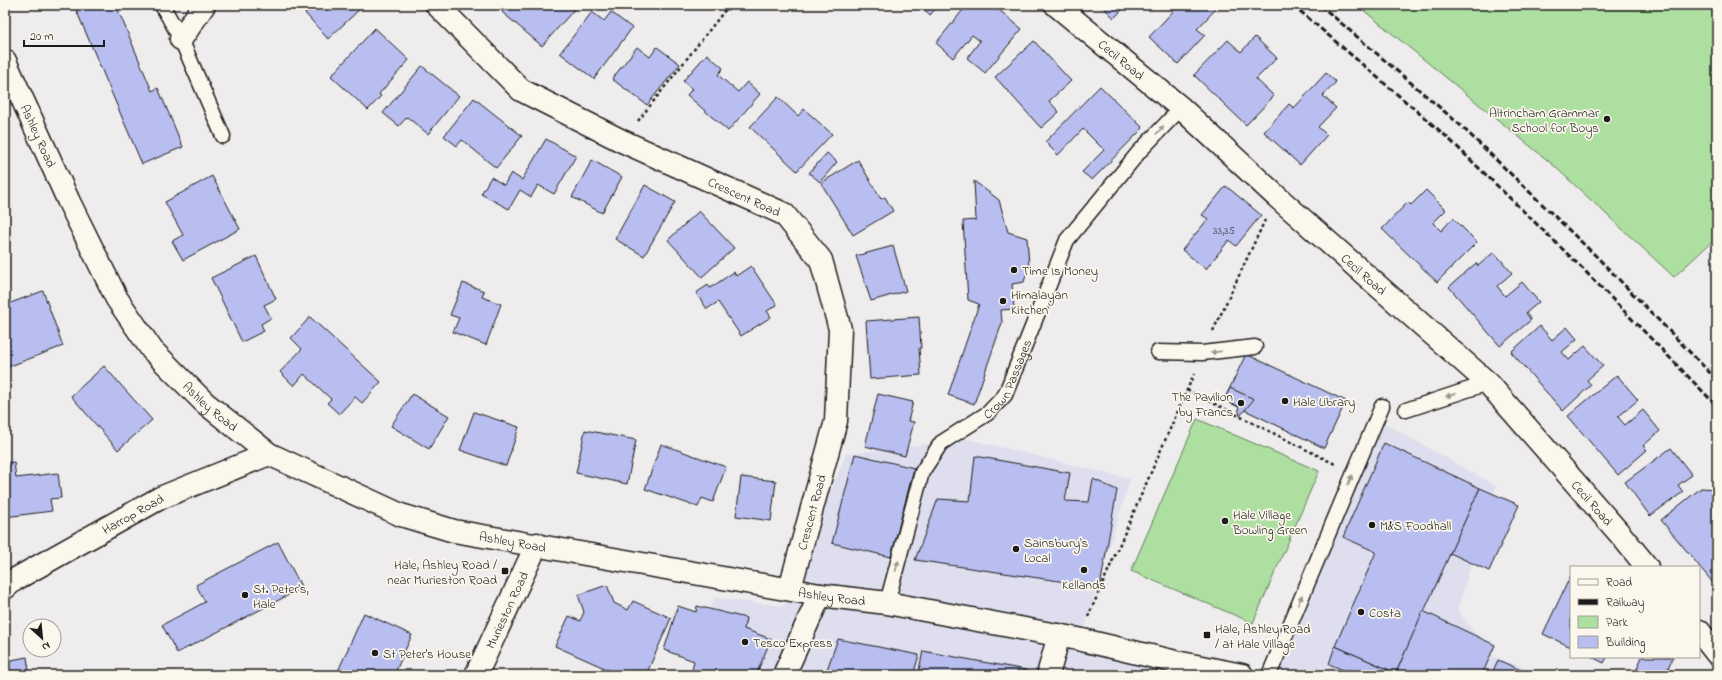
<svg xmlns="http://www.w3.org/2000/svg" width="1722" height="680" viewBox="0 0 1722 680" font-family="'Indie Flower',sans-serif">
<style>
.built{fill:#dedeee}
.green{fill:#acdfa0;stroke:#647e5e}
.building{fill:#b8beef;stroke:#1c1c1c}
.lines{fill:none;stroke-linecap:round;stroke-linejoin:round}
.lane-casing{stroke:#1c1c1c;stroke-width:17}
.street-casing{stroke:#1c1c1c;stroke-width:25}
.secondary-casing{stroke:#1c1c1c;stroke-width:25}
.path{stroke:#1c1c1c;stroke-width:2.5;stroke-dasharray:3 3;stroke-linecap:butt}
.lane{stroke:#fbf7ec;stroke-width:14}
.street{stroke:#fbf7ec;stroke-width:22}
.secondary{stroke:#fbf7ec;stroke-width:22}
.rail{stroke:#1c1c1c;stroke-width:3;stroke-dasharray:6 3;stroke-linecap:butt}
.oneway{fill:#97948e}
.poi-dot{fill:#1c1c1c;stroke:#fbf7ec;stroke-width:1.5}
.labels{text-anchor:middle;stroke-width:3.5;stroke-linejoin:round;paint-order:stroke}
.number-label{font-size:11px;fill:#434451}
.street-label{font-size:13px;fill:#1c1c1c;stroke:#fbf7ec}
.poi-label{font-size:13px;fill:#1c1c1c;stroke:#fbf7ec;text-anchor:start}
</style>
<rect width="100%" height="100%" fill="#eeeced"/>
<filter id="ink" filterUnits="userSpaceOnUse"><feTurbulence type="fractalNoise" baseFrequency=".025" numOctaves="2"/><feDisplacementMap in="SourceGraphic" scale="8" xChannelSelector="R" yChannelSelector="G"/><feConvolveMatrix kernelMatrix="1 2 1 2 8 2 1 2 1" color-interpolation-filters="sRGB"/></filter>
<g filter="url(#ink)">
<!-- built -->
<g class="built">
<polygon points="1384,423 1496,486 1457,610 1493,656 1544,675 1271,675"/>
<polygon points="967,439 1130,479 1078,651 1174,675 766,675 695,655 714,598 784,606 846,454"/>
</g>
<!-- green -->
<g class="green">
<polygon points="1357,5 1717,5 1717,237 1674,277 1552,164"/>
<polygon points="1197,419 1319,471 1253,623 1131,571"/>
</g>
<!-- building -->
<g class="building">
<polygon points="74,5 116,5 152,91 158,88 183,147 142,164"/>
<polygon points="313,5 360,5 362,7 328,39 305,13"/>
<polygon points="508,5 578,5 542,46 502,12"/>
<polygon points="919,5 939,5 930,15"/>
<polygon points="967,5 993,5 1022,29 985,73 967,58 980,41 972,35 953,58 936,43"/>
<polygon points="1101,5 1127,5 1114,18"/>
<polygon points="1179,5 1211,5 1215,10 1197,29 1205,35 1178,64 1149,37"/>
<polygon points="592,12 604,21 611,12 632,28 594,79 560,53"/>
<polygon points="375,28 409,60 379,94 381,96 368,110 331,76"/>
<polygon points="1255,37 1277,58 1256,79 1274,96 1246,125 1194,75 1228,40 1241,52"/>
<polygon points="1034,41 1071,81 1049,101 1059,112 1041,128 995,77"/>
<polygon points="637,47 650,57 657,47 680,64 647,105 612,79"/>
<polygon points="707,54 723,68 718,75 738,92 747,82 760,94 728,131 687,95 692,89 683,81"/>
<polygon points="422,66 459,96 428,134 407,117 399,126 383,113"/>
<polygon points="1326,73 1336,82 1323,96 1336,108 1318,127 1327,135 1300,165 1264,132 1289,104 1294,108"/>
<polygon points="1100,86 1143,128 1092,180 1082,172 1104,150 1083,129 1058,155 1045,142"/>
<polygon points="778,97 798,116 804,109 832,134 797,171 750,127"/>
<polygon points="474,98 522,136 496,168 462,140 457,146 444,136"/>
<polygon points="546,139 576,156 554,194 538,185 531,197 520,190 509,209 481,194 491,177 504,185 511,173 522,180"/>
<polygon points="827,153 837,162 820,182 809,173"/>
<polygon points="592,160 622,177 602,213 572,197"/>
<polygon points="858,160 881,199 885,197 893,211 853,235 821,183"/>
<polygon points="212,176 240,229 183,260 172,241 183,235 165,202"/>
<polygon points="974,181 999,200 1008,232 1027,238 1029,265 1024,282 1012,284 1014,309 1001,310 1002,323 974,404 948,395 979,304 968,300 963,221 976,220"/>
<polygon points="645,185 675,202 644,256 615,239"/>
<polygon points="1226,186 1261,215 1236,246 1229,240 1206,269 1182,250 1208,219 1202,215"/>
<polygon points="1426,190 1446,210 1433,223 1441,231 1453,218 1477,242 1437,282 1382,229 1408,202 1411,205"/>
<polygon points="699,211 734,248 702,277 668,240"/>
<polygon points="893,246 906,291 871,301 856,256"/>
<polygon points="1494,252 1512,273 1497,286 1505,296 1522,282 1539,302 1526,313 1531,320 1500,346 1449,287 1476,263 1478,266"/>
<polygon points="256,256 276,299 264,305 271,318 261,324 264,331 242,342 211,278"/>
<polygon points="751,266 777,305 767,311 771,317 741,336 718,302 707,309 696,293 708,285 710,288 734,272 736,276"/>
<polygon points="463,283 484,291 482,297 501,304 486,345 453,332 459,318 450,315"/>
<polygon points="43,291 63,346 5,368 5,305"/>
<polygon points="310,317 381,382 362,403 355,397 339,414 327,403 331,399 304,374 294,386 280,372 302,349 291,338"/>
<polygon points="919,317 921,348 919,348 921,375 870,379 866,321"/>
<polygon points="1540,326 1552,340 1567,327 1577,339 1562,352 1569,360 1585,346 1603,366 1587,380 1591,385 1563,411 1511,352"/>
<polygon points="1246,354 1346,401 1324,448 1224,400"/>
<polygon points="104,366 152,420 118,450 71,396"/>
<polygon points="1617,375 1638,400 1618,417 1625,425 1643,410 1660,431 1643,446 1647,450 1618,475 1568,416"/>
<polygon points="1230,388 1254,399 1240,416 1238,406 1224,400"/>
<polygon points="412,394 449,416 429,449 391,426"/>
<polygon points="878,394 913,402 908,421 914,422 905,456 865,446"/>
<polygon points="474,412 519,427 506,466 460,450"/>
<polygon points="585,430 636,440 627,484 576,473"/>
<polygon points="1384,443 1480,488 1396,673 1335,646 1376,552 1343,537"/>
<polygon points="661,444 726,467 713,502 702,498 698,507 645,489"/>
<polygon points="1671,448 1692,475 1678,485 1683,492 1650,516 1625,482"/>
<polygon points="855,454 914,468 891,557 832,543"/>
<polygon points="975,456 1070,473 1065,501 1089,502 1093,479 1117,490 1100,587 915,560 938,499 970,501"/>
<polygon points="14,462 16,478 58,473 61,498 50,499 52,511 5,517 5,463"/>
<polygon points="741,477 776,481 771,521 736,516"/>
<polygon points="1480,488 1519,505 1489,571 1450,553"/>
<polygon points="1701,488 1717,489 1717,581 1714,584 1661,520"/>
<polygon points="278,542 302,588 177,653 162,625 205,602 196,585"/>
<polygon points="1570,577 1571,577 1571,647 1543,634"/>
<polygon points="607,585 614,603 628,610 633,601 671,618 646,675 620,675 555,646 569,616 580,621 584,612 578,595"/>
<polygon points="678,606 696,612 697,606 746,618 744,629 771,639 756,675 691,675 694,661 664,650"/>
<polygon points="1423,611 1495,645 1482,675 1355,675 1329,664 1335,646 1396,673"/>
<polygon points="364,613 412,635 394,675 347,675 338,671"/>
<polygon points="838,639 919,655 913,675 825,675"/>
<polygon points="923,651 1026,670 1026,675 918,675"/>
<polygon points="27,657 29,671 35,675 5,675 7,671 6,661"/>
<polygon points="1592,657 1607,657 1604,663"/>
<polygon points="1642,657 1673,657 1665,675 1634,675"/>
<polygon points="1498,660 1532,675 1491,675"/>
</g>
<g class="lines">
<!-- lane casing -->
<g class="lane-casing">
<g id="lane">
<polyline points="162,5 181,39 223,136"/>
<polyline points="1158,352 1202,353 1255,347"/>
<polyline points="1406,410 1488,383"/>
<path id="s1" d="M 887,603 L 922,472 L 941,443 L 988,413 L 1005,395 L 1067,240 L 1139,152 L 1181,108"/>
<polyline points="1269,675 1382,406"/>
</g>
</g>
<!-- street casing -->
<g class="street-casing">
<g id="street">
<path id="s2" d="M 437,5 L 521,90 L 622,141 L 784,214 L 821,260 L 840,329 L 836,421 L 790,588"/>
<path id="s3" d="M 1056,5 L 1181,108 L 1276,196 L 1488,383 L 1620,534 L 1647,567"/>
<polyline points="181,39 204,5"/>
<path id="s4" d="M 5,588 L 14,580 L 160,498 L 269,454"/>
<polyline points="1699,631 1717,654"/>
<path id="s5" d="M 476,675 L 537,544"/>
<polyline points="784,675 820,595"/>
<polyline points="1048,675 1059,635"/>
</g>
</g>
<!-- secondary casing -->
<g class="secondary-casing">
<g id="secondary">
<path id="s6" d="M 5,61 L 69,202 L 117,299 L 152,350 L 205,403 L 269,454 L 401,515 L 454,531 L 820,595 L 887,603 L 1078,639 L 1176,662 L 1242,675"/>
</g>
</g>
<!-- path -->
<g class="path">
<polyline points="638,121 729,5"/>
<polyline points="1213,331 1265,220"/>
<polyline points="1187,390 1335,464"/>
<polyline points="1088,617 1194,374"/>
</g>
<!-- lane -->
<use href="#lane" class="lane"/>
<!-- street -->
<use href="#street" class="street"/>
<!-- secondary -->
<use href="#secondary" class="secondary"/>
<!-- rail -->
<g class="rail">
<polyline points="1293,5 1447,137 1583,269 1717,406"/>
<polyline points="1320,5 1459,124 1596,256 1717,380"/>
</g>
</g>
<!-- one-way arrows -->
<defs><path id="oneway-solid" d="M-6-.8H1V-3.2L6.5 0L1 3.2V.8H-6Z"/></defs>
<g class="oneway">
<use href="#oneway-solid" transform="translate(1160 130) rotate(-47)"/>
<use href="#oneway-solid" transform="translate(1216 352) rotate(173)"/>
<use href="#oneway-solid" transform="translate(1451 395) rotate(162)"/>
<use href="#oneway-solid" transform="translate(1350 480) rotate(-67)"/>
<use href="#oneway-solid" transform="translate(897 566) rotate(-75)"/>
<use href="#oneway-solid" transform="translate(1300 600) rotate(-67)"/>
</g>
</g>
<!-- markers -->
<g class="poi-dot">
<circle cx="1607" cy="119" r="4"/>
<circle cx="1014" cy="270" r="4"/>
<circle cx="1003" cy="301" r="4"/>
<circle cx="1285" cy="401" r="4"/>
<circle cx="1241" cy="403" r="4"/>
<circle cx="1225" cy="521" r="4"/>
<circle cx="1372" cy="525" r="4"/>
<circle cx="1016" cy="549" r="4"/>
<circle cx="1084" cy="570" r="4"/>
<rect x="501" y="567" width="8" height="8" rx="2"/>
<circle cx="245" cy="595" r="4"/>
<circle cx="1361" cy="612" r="4"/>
<rect x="1203" y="631" width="8" height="8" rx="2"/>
<circle cx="745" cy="642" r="4"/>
<circle cx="375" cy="653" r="4"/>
</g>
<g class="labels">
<!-- number labels -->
<g class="number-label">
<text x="1224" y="234">33,35</text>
</g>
<!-- street labels -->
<g class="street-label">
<text dy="5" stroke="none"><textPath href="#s3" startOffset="85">Cecil Road</textPath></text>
<text dy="5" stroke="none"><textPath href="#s6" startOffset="82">Ashley Road</textPath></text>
<text dy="5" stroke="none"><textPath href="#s2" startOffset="367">Crescent Road</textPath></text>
<text dy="5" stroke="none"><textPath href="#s3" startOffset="409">Cecil Road</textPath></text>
<text dy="5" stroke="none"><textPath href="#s1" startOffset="266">Crown Passages</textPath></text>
<text dy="5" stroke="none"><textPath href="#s6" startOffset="406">Ashley Road</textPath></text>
<text dy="5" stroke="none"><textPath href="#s3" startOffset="733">Cecil Road</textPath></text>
<text transform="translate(811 512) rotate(-75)" y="5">Crescent Road</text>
<text dy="5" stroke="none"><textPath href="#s4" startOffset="148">Harrop Road</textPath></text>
<text dy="5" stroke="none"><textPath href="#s6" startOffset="742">Ashley Road</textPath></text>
<text dy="5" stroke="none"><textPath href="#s6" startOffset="1066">Ashley Road</textPath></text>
<text dy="5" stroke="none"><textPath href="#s5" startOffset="72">Murieston Road</textPath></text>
</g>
<!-- poi labels -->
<g class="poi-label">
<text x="1599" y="117" text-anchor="end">Altrincham Grammar<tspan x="1599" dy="15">School for Boys</tspan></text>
<text x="1022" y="275">Time Is Money</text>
<text x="1011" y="299">Himalayan<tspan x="1011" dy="15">Kitchen</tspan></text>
<text x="1233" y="401" text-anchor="end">The Pavilion<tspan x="1233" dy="15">by Francs</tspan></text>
<text x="1293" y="406">Hale Library</text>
<text x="1233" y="519">Hale Village<tspan x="1233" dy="15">Bowling Green</tspan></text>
<text x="1380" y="530">M&amp;S Foodhall</text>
<text x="1024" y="547">Sainsbury's<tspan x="1024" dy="15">Local</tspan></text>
<text x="497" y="569" text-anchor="end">Hale, Ashley Road /<tspan x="497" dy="15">near Murieston Road</tspan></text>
<text x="1084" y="589" text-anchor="middle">Kellands</text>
<text x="253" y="593">St. Peter's,<tspan x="253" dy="15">Hale</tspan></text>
<text x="1369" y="617">Costa</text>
<text x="1215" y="633">Hale, Ashley Road<tspan x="1215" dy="15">/ at Hale Village</tspan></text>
<text x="753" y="647">Tesco Express</text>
<text x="383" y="658">St Peter's House</text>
</g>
</g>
<!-- margin -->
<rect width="1722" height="680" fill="none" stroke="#fbf7ec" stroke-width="20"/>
<rect x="10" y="10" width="1702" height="660" fill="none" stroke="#1c1c1c" stroke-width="1.5" filter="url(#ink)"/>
<!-- legend -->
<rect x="1570" y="566" width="130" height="92" fill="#fbf7ec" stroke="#a29f99"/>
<rect x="1578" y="579" width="20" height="6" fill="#fbf7ec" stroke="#a29f99"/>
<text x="1606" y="586" font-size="12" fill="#1c1c1c">Road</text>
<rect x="1578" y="599" width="20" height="6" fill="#1c1c1c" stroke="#a29f99"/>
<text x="1606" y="606" font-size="12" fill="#1c1c1c">Railway</text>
<rect x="1578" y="616" width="20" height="12" fill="#acdfa0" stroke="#a29f99"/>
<text x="1606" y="626" font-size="12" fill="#1c1c1c">Park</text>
<rect x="1578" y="636" width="20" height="12" fill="#b8beef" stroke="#a29f99"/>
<text x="1606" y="646" font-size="12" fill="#1c1c1c">Building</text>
<!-- north arrow -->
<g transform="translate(42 638) rotate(153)"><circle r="19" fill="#fbf7ec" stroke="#a29f99"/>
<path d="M0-3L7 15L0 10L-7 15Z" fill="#1c1c1c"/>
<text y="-6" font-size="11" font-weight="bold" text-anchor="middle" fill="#1c1c1c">N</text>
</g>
<!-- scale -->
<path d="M24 40v6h80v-6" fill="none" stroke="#1c1c1c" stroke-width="2"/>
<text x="30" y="40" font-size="12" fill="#1c1c1c" stroke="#fbf7ec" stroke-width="3" paint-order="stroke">20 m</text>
</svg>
